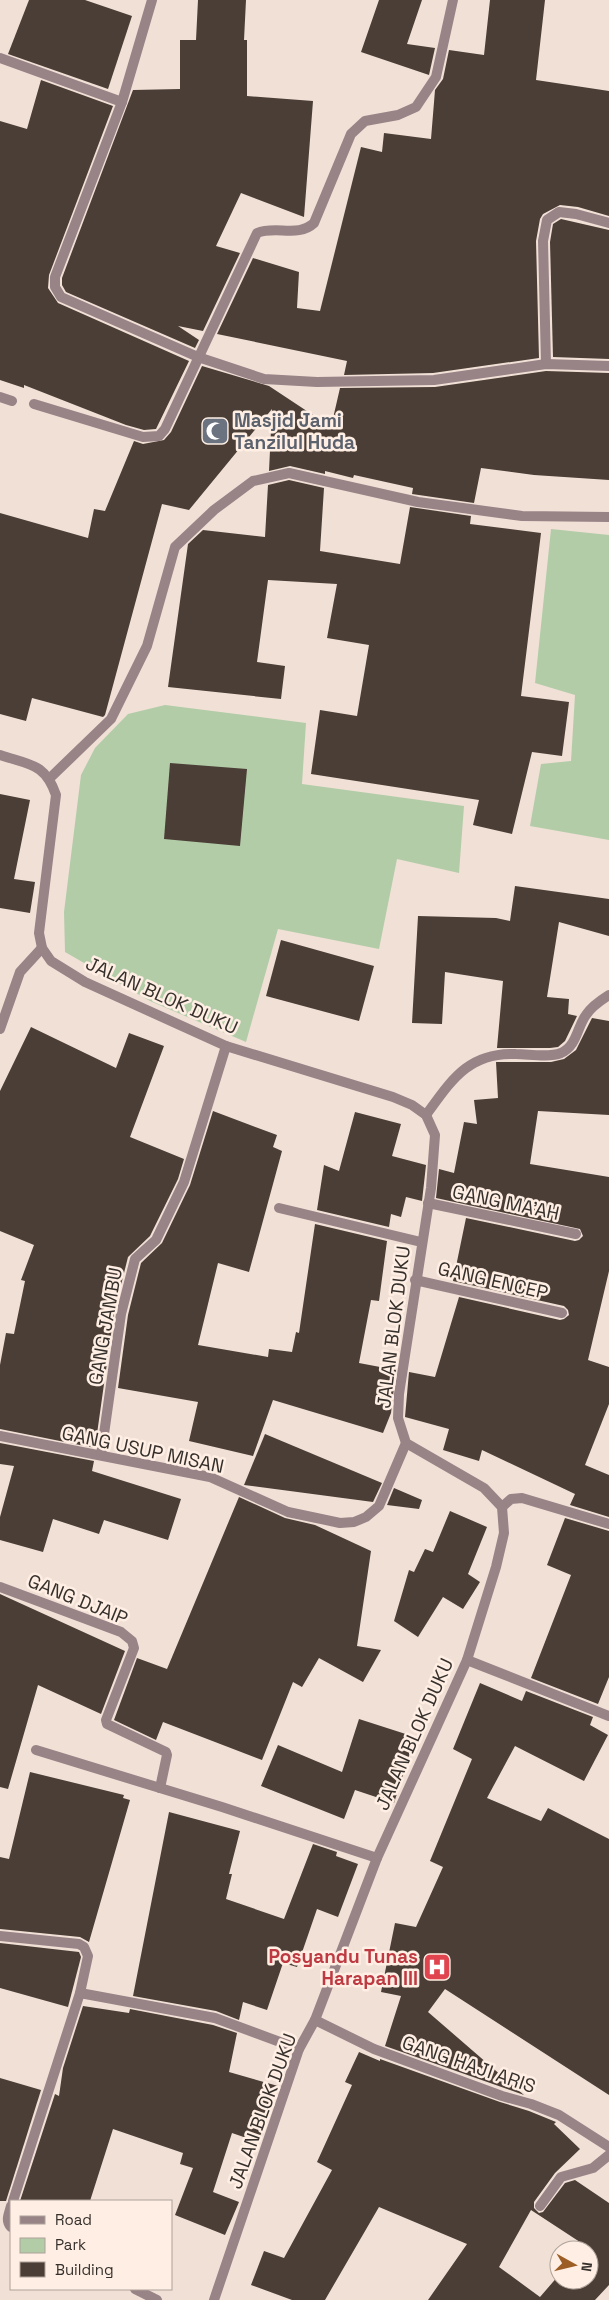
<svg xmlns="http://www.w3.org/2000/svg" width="609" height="2300" viewBox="0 0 609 2300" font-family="'Space Grotesk',sans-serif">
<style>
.green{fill:#b2cca8}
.building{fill:#4b3e36;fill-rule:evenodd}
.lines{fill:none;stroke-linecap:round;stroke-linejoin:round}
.minor{stroke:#988387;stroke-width:10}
.tertiary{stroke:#988387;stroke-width:10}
.labels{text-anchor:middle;stroke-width:5;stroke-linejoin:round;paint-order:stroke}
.worship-label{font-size:19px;font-weight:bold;fill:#5b616d;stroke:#feeee3;text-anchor:start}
.street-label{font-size:19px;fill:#36302c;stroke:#feeee3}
.health-label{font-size:19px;font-weight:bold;fill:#be3a42;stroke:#feeee3;text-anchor:end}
</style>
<rect width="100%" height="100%" fill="#f1e0d6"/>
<!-- green -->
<g class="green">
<polygon points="551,529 609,535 609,840 530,826 541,764 571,761 575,695 535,683"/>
<polygon points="165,705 306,723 302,784 464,806 459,873 397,859 379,949 278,929 246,1042 150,1001 65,952 64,912 81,775 95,748 128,714"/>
</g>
<!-- building -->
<g class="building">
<polygon points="29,0 85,0 132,16 108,89 8,54"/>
<polygon points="198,0 246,0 244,40 247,40 247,96 313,101 304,217 241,193 216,246 240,253 203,331 178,326 199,340 195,348 66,292 62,285 62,278 133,90 180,89 180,40 196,40"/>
<polygon points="379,0 422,0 407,44 435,48 429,75 361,52"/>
<polygon points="490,0 545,0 536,80 609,91 609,216 578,207 560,205 543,214 540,219 536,241 539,358 433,373 344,375 347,361 217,334 253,258 299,272 297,308 320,311 361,147 382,152 384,133 431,139 435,90 443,79 449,50 484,55"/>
<polygon points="41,80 113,106 49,275 48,288 58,303 189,361 156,429 144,430 126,425 24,385 24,388 0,380 0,121 27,129"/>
<polygon points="561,219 609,230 609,359 553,357 550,242 553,224"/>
<polygon points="202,366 269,386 331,427 340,388 435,387 546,371 609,373 609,480 534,475 481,468 474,503 412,494 413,488 354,475 353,478 325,471 325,474 290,466 269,471 272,409 189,510 162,504 105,715 103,717 32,698 26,721 0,714 0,513 88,538 94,509 105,511 134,441 143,444 164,440 171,432"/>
<polygon points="289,480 324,488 320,551 400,564 410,507 471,516 470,524 541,533 521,696 569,702 562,756 532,752 512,834 473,825 479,800 311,774 320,710 357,716 369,645 327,638 337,584 268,580 257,662 285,666 281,699 168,687 188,544 203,530 265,537 268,485"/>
<polygon points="170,763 247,769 240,846 164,839"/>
<polygon points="0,794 30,800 14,879 35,882 30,913 0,908"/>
<polygon points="515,886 609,899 609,936 559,922 547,997 569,999 568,1014 577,1016 565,1041 558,1047 550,1048 497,1048 503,981 445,972 442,1024 412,1023 418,916 496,918 510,921"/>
<polygon points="281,940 374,966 359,1021 266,996"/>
<polygon points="592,1018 609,1021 609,1115 538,1111 530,1164 609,1177 609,1271 588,1360 609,1367 609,1404 585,1465 609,1475 609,1517 570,1505 575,1494 482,1450 479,1461 443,1450 449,1429 405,1417 409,1372 435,1377 459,1297 560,1320 564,1319 569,1315 568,1310 564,1306 453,1281 466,1218 575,1241 579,1240 583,1236 580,1229 436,1198 439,1169 454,1173 464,1122 477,1124 474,1100 498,1098 496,1062 551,1062 564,1059 576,1050"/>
<polygon points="31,1027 116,1068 129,1033 164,1046 130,1137 184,1159 178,1179 150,1236 128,1257 114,1313 95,1448 0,1429 0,1365 6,1333 14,1334 25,1281 21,1280 34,1245 0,1231 0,1091"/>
<polygon points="213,1111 277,1135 273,1147 282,1151 249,1272 218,1263 198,1345 268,1357 269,1349 292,1352 296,1332 299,1333 315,1224 387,1241 379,1301 371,1300 359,1363 396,1370 391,1413 383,1433 273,1400 253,1456 189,1441 198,1402 118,1388 128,1315 141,1263 162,1243 190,1185"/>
<polygon points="355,1112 401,1124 392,1156 426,1165 422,1201 406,1197 401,1217 391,1214 389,1227 317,1210 324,1165 339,1171"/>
<polygon points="265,1434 382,1483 373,1502 244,1485"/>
<polygon points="0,1443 94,1461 92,1471 181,1499 168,1540 104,1520 99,1534 53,1519 43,1552 0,1540 0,1517 14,1466 0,1464"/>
<polygon points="394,1488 422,1500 419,1509 387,1505"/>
<polygon points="239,1497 285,1518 315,1525 371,1551 357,1646 381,1650 363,1682 319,1658 302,1687 293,1682 262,1760 163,1722 156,1740 114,1720 137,1658 167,1669"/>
<polygon points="450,1511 487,1527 468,1574 480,1582 463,1609 443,1597 418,1637 394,1621 409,1570 414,1572 425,1549 433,1552"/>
<polygon points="565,1518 609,1531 609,1677 598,1704 531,1678 571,1575 547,1565"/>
<polygon points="0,1594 125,1651 101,1714 38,1685 8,1789 0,1787"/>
<polygon points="480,1683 522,1701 526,1691 593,1717 590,1725 608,1735 584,1781 515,1746 487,1798 541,1821 548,1808 609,1839 609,2095 445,1989 428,2012 524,2095 385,2046 401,1996 381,1992 395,1923 416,1927 443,1867 430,1861 472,1759 453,1749"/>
<polygon points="359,1719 415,1737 394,1803 355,1790 344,1819 261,1786 278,1745 342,1772"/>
<polygon points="30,1772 124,1795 123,1798 130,1800 89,1942 80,1937 0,1929 0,1857 9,1859"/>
<polygon points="169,1812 240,1831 229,1874 232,1874 226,1899 284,1919 313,1844 337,1852 336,1856 358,1864 338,1917 317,1909 297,1967 283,1963 267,2010 243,2002 239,2020 216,2011 133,1996"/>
<polygon points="0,1943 79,1952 81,1957 68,2007 0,1988"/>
<polygon points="83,2006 129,2013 130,2009 213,2025 237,2033 229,2072 278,2086 258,2142 232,2133 213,2192 239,2202 225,2235 175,2215 193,2168 180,2164 183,2153 113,2129 90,2201 20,2201 55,2094 59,2096 63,2068"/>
<path d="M 359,2052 L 380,2061 L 380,2059 L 500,2102 L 529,2111 L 556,2122 L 554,2124 L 580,2149 L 555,2173 L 534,2202 L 534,2208 L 539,2213 L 543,2212 L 565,2183 L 575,2180 L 609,2203 L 609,2285 L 595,2300 L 428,2300 L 467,2244 L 379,2207 L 325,2300 L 292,2300 L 251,2285 L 264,2251 L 284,2258 L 332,2170 L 317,2162 L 352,2085 L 345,2082 ZM 531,2210 L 586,2246 L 582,2250 L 589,2250 L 589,2280 L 559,2280 L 559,2275 L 540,2297 L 499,2267 Z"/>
<polygon points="0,2078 41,2090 6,2201 0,2201"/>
</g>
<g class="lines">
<!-- minor -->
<g class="minor">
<polyline points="152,0 122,102 55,277 55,287 61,297 198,357 264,379 317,382 434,380 546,364 609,366"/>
<polyline points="0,58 122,102"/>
<polyline points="546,364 543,241 547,220 559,212 576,214 609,223"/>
<polyline points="0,397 12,401"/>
<path d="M 34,404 L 143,437 L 159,436 L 165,429 L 257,233 C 276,225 298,238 314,223 L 351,134 L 365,121 L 398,115 L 416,107 L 436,77 L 453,0"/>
<polyline points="50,778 111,719 147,646 175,547 214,510 253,481 289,473 418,502 522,516 609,517"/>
<polyline points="0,1029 20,972 42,948"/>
<path d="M 426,1115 C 451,1081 468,1052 516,1054 C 529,1054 548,1058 561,1053 C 577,1046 577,1027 586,1015 C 591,1007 601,1000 609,995"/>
<polyline points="428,1203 576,1234"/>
<polyline points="279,1208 421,1242"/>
<polyline points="415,1280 562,1313"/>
<polyline points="0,1436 210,1477 288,1512 340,1523 354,1522 366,1517 379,1506 406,1443"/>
<polyline points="101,1455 121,1314 135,1259 156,1240 184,1182 226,1046"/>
<polyline points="502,1507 511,1499 522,1498 609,1524"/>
<polyline points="0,1587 121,1632 132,1641 134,1648 106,1720 107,1724 166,1752 167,1755 160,1788"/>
<polyline points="467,1660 609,1716"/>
<polyline points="36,1750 222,1807 377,1858"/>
<polyline points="0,1936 79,1944 84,1947 88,1956 80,1993 13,2201"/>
<polyline points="80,1993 215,2018 299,2049"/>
<polyline points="315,2020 374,2049 502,2096 531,2104 559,2115 609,2147"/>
<path d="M 11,2206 C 9,2214 5,2220 11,2227"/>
<polyline points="540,2206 561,2177 593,2168 609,2155"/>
<polyline points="135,2289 157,2300"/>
</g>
<!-- tertiary -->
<path class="tertiary" d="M 0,755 C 30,765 45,763 56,795 L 39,933 L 42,948 L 51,961 L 85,982 L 226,1046 L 393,1097 L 412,1105 L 426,1115 L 435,1135 L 431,1188 L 399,1394 L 398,1418 L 406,1443 L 484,1488 L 502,1507 L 504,1533 L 496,1567 L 467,1660 L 377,1858 L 315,2020 L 299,2049 L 214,2300"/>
</g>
<!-- icons -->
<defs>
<g id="mosque-square" transform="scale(1.4375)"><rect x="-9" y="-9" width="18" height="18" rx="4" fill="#6b7280" stroke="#feeee3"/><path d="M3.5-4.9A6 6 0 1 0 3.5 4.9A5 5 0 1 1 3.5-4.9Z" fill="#fff"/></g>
<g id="hospital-square" transform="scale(1.4375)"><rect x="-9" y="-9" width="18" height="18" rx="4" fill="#e0444e" stroke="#feeee3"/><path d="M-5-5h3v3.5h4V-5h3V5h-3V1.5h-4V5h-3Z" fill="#fff"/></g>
</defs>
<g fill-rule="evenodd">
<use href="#mosque-square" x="215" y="431"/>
<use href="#hospital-square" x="437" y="1967"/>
</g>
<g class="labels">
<!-- worship labels -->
<g class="worship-label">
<text x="234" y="427">Masjid Jami<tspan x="234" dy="22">Tanzilul Huda</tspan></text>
</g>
<!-- street labels -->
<g class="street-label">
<text transform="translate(162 995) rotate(24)" y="7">JALAN BLOK DUKU</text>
<text transform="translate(506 1202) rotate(12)" y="7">GANG MA'AH</text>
<text transform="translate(493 1280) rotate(13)" y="7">GANG ENCEP</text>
<text transform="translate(105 1326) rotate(-80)" y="7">GANG JAMBU</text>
<text transform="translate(393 1327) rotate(-83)" y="7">JALAN BLOK DUKU</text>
<text transform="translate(143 1449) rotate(12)" y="7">GANG USUP MISAN</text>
<text transform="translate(78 1599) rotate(22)" y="7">GANG DJAIP</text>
<text transform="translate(414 1734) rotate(-66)" y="7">JALAN BLOK DUKU</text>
<text transform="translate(469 2064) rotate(19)" y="7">GANG HAJI ARIS</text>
<text transform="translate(262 2111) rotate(-70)" y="7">JALAN BLOK DUKU</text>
</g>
<!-- health labels -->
<g class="health-label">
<text x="418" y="1963">Posyandu Tunas<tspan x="418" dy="22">Harapan III</tspan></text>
</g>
</g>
<!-- legend -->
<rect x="10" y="2200" width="162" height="90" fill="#feeee3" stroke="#aea29a"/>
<rect x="20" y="2216" width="25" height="8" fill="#988387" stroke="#aea29a"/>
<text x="55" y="2225" font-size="15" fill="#36302c">Road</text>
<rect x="20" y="2238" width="25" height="15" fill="#b2cca8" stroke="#aea29a"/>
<text x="55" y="2250" font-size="15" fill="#36302c">Park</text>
<rect x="20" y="2262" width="25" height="15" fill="#4b3e36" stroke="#aea29a"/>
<text x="55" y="2275" font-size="15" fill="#36302c">Building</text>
<!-- north arrow -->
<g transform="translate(574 2265) rotate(98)"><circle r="24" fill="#feeee3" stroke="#aea29a"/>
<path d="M0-4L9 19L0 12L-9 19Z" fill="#9d5e26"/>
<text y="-8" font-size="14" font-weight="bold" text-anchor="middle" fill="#36302c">N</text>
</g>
</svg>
